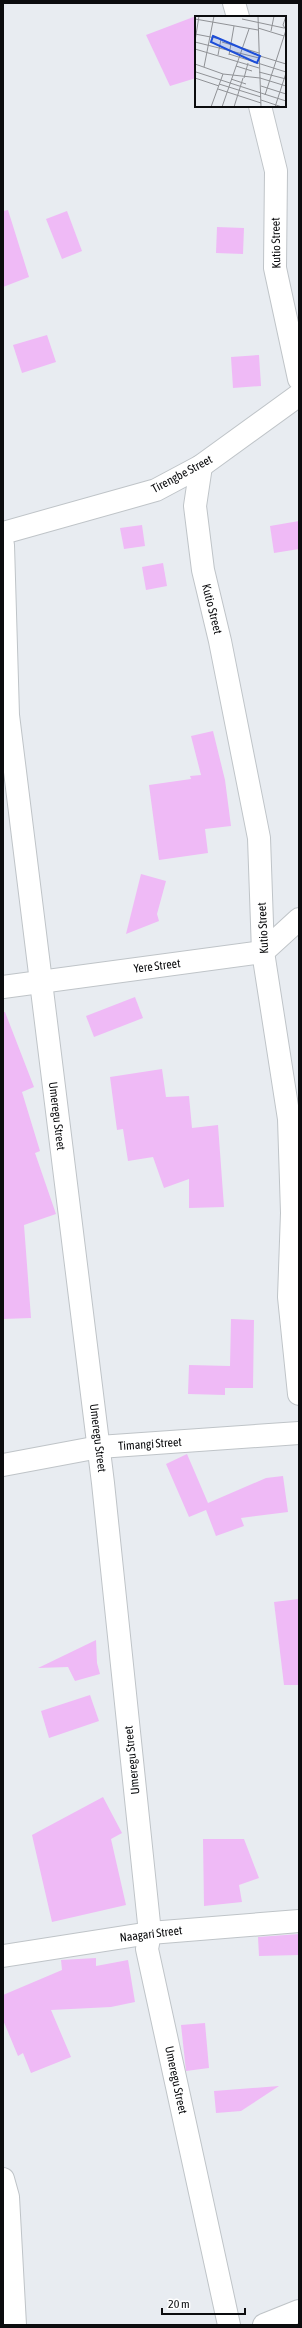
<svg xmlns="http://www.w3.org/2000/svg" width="302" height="2328" font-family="'Asap Condensed',sans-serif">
  <rect width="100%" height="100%" fill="#e8ecf1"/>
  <g fill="#efbaf6">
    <polygon points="196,16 196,78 170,86 146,35"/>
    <polygon points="8,210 29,277 3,287 3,211"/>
    <polygon points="67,211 82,251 62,259 46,219"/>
    <polygon points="217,227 244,228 243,254 216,253"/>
    <polygon points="47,335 56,362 22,373 13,345"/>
    <polygon points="259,355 261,386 233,388 231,357"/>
    <polygon points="299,521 299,549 274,553 270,526"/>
    <polygon points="142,525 145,546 124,549 120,528"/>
    <polygon points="163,563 167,586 146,590 142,567"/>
    <polygon points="213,731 225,780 231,826 205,829 208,853 159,860 149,785 191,779 190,776 201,775 191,736"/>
    <polygon points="141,874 166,881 157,914 159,921 126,934"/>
    <polygon points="135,997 143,1018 94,1037 86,1016"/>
    <polygon points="3,1012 5,1012 34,1087 22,1092 40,1151 35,1153 56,1214 24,1225 31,1318 3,1319"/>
    <polygon points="162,1069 166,1097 189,1096 192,1128 218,1125 224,1207 189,1208 189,1179 164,1188 153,1157 128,1161 123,1129 117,1130 110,1077"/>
    <polygon points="231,1319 254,1320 253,1388 225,1388 225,1395 188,1394 189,1365 230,1366"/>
    <polygon points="187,1454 208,1503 266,1478 283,1476 288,1512 241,1518 244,1526 216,1536 206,1510 189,1517 166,1464"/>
    <polygon points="299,1599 299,1685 284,1685 274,1602"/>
    <polygon points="96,1640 97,1663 100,1674 75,1681 68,1667 38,1668"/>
    <polygon points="90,1695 99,1721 49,1738 41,1711"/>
    <polygon points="103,1797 122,1833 111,1839 126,1905 52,1922 32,1835"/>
    <polygon points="203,1839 244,1839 259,1878 239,1885 242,1902 204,1906"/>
    <polygon points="299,1934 299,1955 259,1956 258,1937"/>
    <polygon points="96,1958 96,1966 128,1960 135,2002 111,2007 51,2010 71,2057 31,2073 23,2053 18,2056 3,2020 3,1995 62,1970 61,1960"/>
    <polygon points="205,2023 209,2068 186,2071 181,2025"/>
    <polygon points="279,2086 241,2111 216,2113 214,2091"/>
  </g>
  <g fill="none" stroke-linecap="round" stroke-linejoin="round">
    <g stroke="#bfc4c8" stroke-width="24">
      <g id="minor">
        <polyline points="234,3 238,17"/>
        <polyline points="260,106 276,171 275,268 299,379"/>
        <polyline points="201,466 195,506 203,570 220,641 259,838 263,952 289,1119 292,1213 289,1297 299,1394"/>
        <polyline points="3,533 156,490 201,466 299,395"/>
        <polyline points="3,545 8,715 103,1483 150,1933 147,1949 229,2325"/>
        <polyline points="3,987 263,952 299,919"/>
        <polyline points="3,1465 99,1447 299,1433"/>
        <polyline points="3,1956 150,1933 299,1921"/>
        <polyline points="3,2179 8,2197 15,2325"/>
        <polyline points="264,2325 299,2311"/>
      </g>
    </g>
    <use href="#minor" stroke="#fff" stroke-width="22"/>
  </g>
  <g text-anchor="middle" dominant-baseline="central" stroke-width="3" stroke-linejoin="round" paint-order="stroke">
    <g font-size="12" fill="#0b0c0e" stroke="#fff">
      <text transform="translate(276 243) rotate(-91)">Kutio Street</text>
      <text transform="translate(182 474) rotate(-28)">Tirengbe Street</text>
      <text transform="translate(212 609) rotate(76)">Kutio Street</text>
      <text transform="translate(263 928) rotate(-93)">Kutio Street</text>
      <text transform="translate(157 966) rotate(-7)">Yere Street</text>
      <text transform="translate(57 1116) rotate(83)">Umeregu Street</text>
      <text transform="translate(98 1438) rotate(83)">Umeregu Street</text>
      <text transform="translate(150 1444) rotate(-4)">Timangi Street</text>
      <text transform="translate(132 1760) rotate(-96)">Umeregu Street</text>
      <text transform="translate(151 1934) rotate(-7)">Naagari Street</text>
      <text transform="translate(176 2080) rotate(78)">Umeregu Street</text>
    </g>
  </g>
  <g transform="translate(195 16)">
    <rect width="91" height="91" fill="#e8ecf1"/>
    <path fill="none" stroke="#909296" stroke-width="1" d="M 63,0 L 65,62M 0,3 L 63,14M 47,3 L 89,12M 63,12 L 89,20M 76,15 L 79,0M 0,18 L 26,23 L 23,39M 0,25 L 4,0M 0,26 L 64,42M 27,26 L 64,37M 0,33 L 64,52M 34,38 L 91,56M 34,39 L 39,10M 65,40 L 91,48M 0,48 L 28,58 L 65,62 L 91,70M 41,50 L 57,55M 9,51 L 19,0M 1,56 L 66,77M 64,56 L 91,63M 0,62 L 24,70M 49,62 L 53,47M 65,62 L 66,91M 36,63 L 51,68M 24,68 L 66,81M 66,70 L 91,78M 23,73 L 66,87M 66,77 L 91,85M 70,79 L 91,14 L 88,9 L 91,0M 66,84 L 87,91M 16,91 L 28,58M 27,91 L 54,13M 39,91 L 48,62M 80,91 L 91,57"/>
    <path fill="#1d4ed8" fill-opacity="0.15" stroke="#1d4ed8" stroke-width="2" d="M 18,20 L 65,40 L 62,47 L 16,26 Z"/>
    <rect width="91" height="91" fill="none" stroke="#0b0c0e" stroke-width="2"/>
  </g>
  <rect width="302" height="2328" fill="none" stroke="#0b0c0e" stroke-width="8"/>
  <path d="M162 2308v6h83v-6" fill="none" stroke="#0b0c0e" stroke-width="2"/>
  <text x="168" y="2308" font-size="12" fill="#0b0c0e" stroke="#ffffff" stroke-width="3" paint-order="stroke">20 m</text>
</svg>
